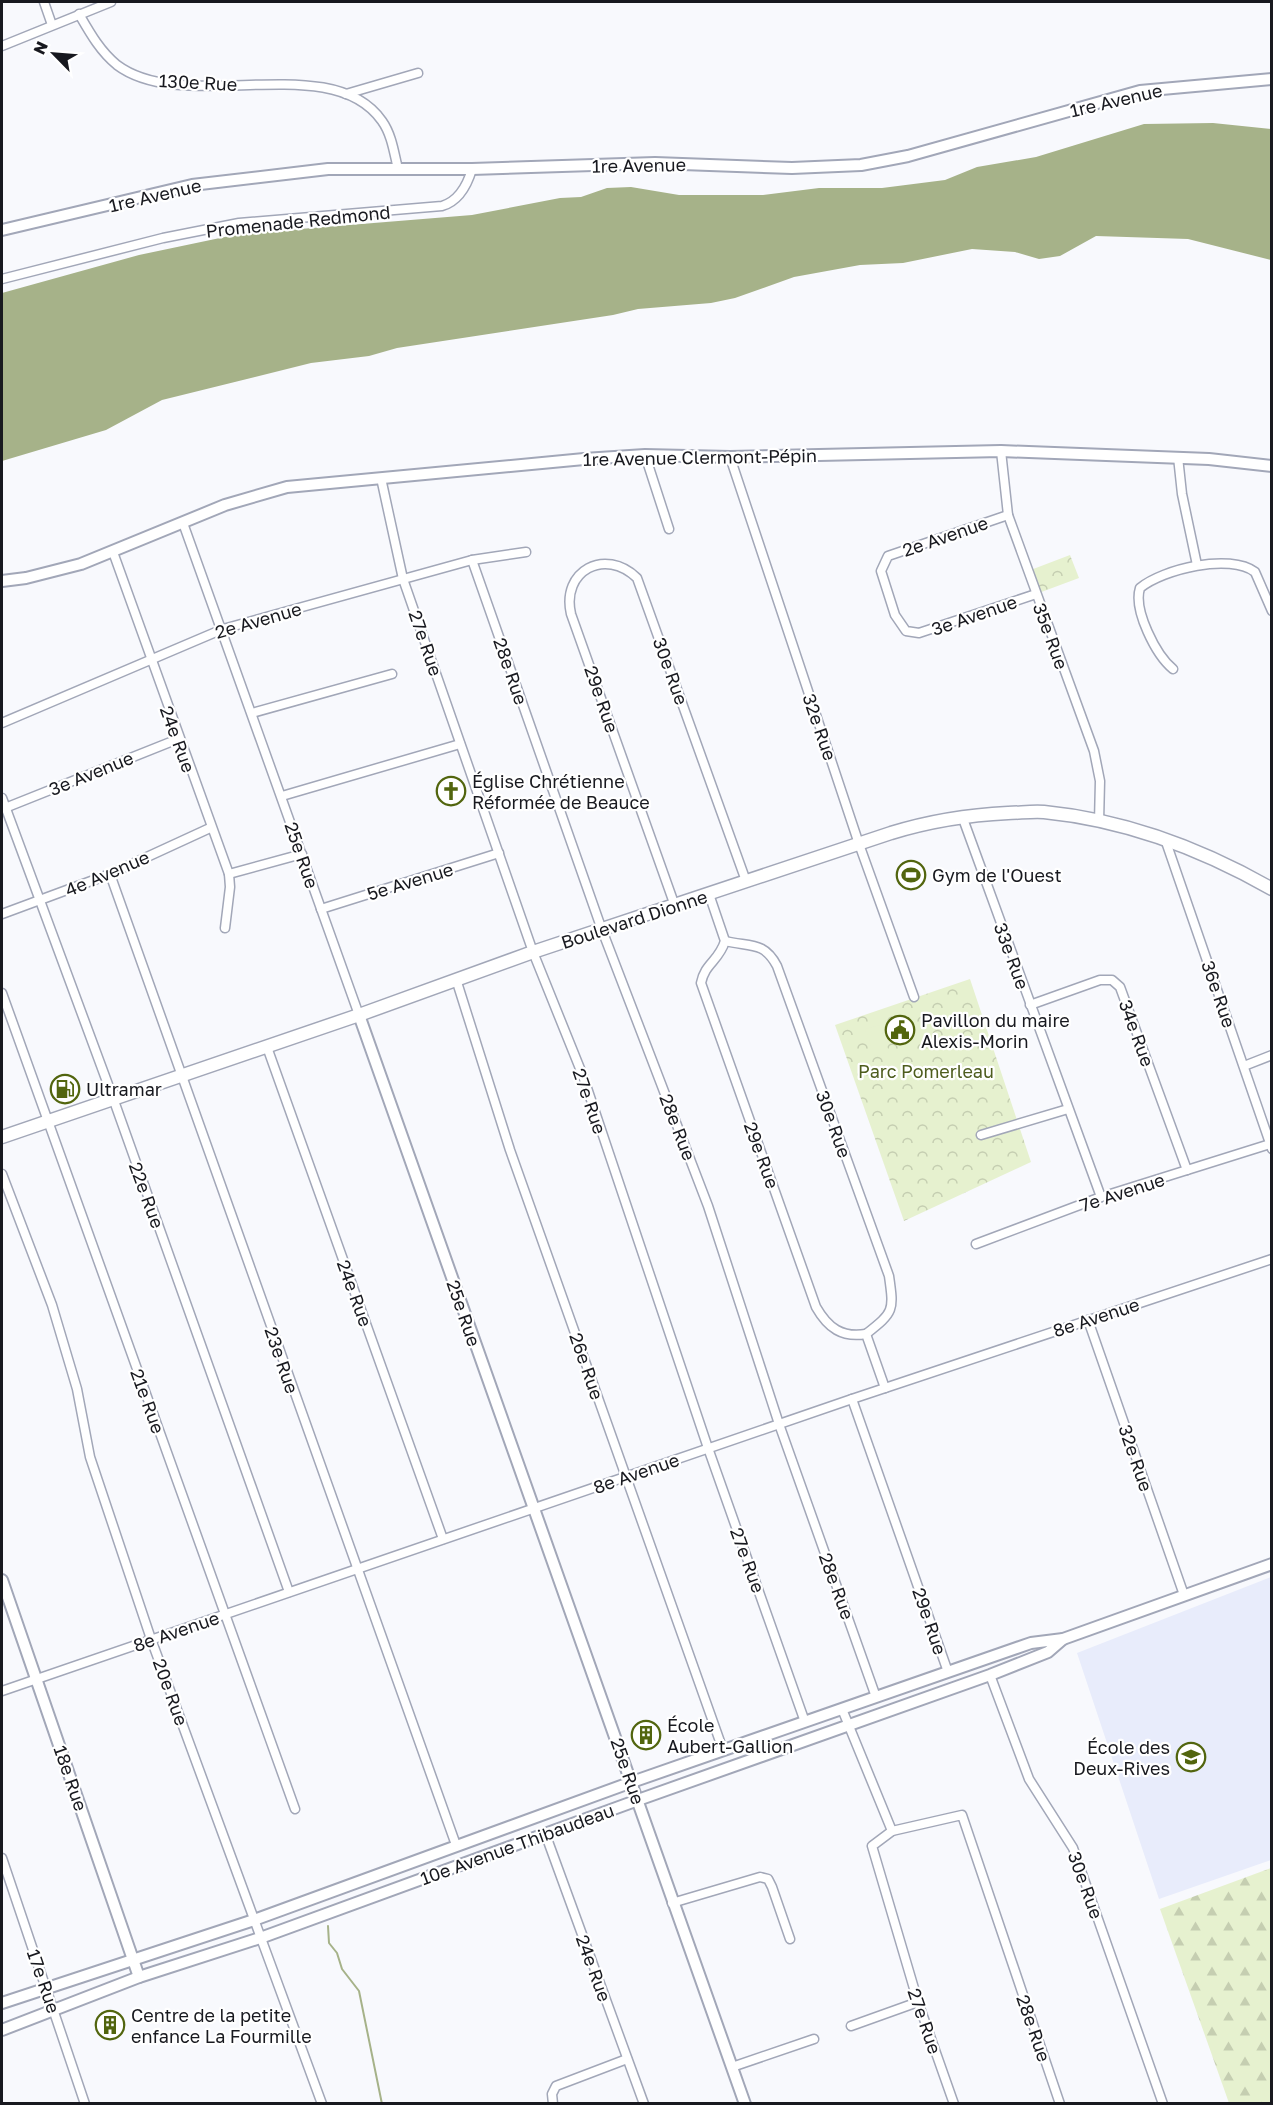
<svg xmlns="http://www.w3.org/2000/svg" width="1273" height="2105" font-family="'Golos Text',sans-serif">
  <defs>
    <pattern id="forest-firs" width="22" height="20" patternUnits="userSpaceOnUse" patternTransform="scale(1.5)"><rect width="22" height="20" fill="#e6f1cf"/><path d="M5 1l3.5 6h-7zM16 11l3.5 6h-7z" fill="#c5ceb1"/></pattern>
    <pattern id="park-crowns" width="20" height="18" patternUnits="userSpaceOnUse" patternTransform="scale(1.5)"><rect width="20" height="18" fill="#e6f1cf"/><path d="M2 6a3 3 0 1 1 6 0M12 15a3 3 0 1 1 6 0" fill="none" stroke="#c5ceb1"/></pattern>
  </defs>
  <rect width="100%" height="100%" fill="#f8f9fd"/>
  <polygon fill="#e8ecfb" points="1271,1577 1271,1860 1159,1899 1077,1653"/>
  <polygon fill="url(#forest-firs)" points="1271,1868 1271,2103 1229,2103 1160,1909"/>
  <g fill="url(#park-crowns)">
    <polygon points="1070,555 1079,578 1036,594 1028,571"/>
    <polygon points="970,979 1031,1162 904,1221 835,1025"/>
  </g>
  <polygon fill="#e6f1cf" points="880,1025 889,1052 875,1057 865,1029"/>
  <polygon fill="#a6b289" points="1213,123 1271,129 1271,260 1188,239 1096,236 1060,256 1039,259 1015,252 972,249 903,263 860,265 794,277 735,298 711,303 638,309 613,315 397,348 369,356 311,363 162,400 106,430 2,461 2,293 139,255 239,234 472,215 560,198 581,197 607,188 631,187 679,195 763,195 819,188 882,188 945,180 977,167 1036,157 1144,124"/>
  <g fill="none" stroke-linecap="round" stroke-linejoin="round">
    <polyline stroke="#a6b289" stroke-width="2" points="328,1926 329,1943 337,1953 342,1969 359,1991 382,2104"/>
    <g stroke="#a2a7b8" stroke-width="11">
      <g id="minor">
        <polyline points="44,2 52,25"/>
        <path d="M 79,14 C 90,33 100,51 117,65 C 185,116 331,48 382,121 C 392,135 394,153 398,169"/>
        <polyline points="2,46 111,2"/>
        <polyline points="346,94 418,73"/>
        <path d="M 2,279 L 163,238 L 239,223 L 442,206 C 459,201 467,186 472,169"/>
        <polyline points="1001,451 1008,515 1094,751 1100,781 1099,822"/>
        <polyline points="645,455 669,529"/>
        <polyline points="730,457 859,844 914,997"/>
        <polyline points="1178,457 1182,494 1197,565"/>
        <polyline points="381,478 403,579 533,952 583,1076 708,1448 805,1722"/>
        <polyline points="1008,515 888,556 881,571 895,615 906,631 919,633 1036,594"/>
        <polyline points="183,523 359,1015"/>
        <polyline points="113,552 229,874 230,887 225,928"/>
        <polyline points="472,560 602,930 708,1206 779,1424 876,1697"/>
        <path d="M 1173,669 C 1156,655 1133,610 1140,588 C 1163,569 1230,553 1255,572 L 1272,611"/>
        <polyline points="252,713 392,674"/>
        <polyline points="2,723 223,629 472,560 526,552"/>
        <polyline points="282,796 460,744"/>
        <polyline points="2,798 113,1098 289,1592"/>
        <polyline points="5,808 178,739"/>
        <polyline points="962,816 1101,1197"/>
        <polyline points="1165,839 1272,1149"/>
        <polyline points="110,874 456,1845"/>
        <polyline points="229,874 302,854"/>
        <path d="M 709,894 L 725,941 C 719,961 705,963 701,983 L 816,1307 C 828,1328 842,1338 866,1334 L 885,1388"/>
        <path d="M 675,906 L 571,614 C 561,571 605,547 637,578 L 746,881"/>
        <polyline points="321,909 499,853"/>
        <polyline points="2,914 110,874 210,828"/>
        <path d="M 725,941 C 750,947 764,941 777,966 L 889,1276 C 894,1311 894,1312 866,1334"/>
        <polyline points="456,979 510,1150 723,1750"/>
        <polyline points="2,993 295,1809"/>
        <polyline points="1030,1005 1100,980 1112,980 1120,987 1187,1170"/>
        <polyline points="267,1047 443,1539"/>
        <polyline points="1244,1066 1272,1055"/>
        <polyline points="981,1135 1068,1109"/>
        <polyline points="2,1174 52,1305 77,1389 90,1457 151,1639 322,2104"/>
        <polyline points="976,1244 1101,1197 1270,1144"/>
        <polyline points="1088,1320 1184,1595"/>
        <polyline points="852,1399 948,1672"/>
        <polyline points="990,1675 1029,1779 1073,1848 1163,2104"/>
        <polyline points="2,1691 852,1399 1272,1259"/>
        <polyline points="842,1709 892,1831 872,1846 918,2002 954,2104"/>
        <polyline points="892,1831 962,1815 1060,2104"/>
        <polyline points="545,1833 644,2104"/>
        <polyline points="2,1858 85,2104"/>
        <polyline points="672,1903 760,1877 768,1879 772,1887 790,1939"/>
        <polyline points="851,2026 918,2002"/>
        <polyline points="732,2067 814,2039"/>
        <polyline points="553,2104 552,2094 556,2086 627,2059"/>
      </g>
    </g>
    <g stroke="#a2a7b8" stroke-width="14">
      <g id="tertiary">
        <polyline points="2,230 192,185 328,169 472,169 655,163 792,168 861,165 908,156 1140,91 1272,79"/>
        <polyline points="2,581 26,578 81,564 225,505 287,487 584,459 645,455 730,457 1001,451 1209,459 1272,466"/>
        <polyline points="359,1015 745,2104"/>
        <polyline points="2,1580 139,1977"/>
        <polyline points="2,2003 254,1920 632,1782 1031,1643 1063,1639 1272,1564"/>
        <polyline points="2,2030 139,1977 263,1937 638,1800 990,1675 1048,1652 1063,1639"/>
      </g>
    </g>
    <g stroke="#a2a7b8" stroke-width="15">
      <path id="secondary" d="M 2,1137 L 359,1015 L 533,952 L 891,833 C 930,821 967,815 1008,813 C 1019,813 1032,811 1044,812 C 1125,820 1202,849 1272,889"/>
    </g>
    <use href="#minor" stroke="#fff" stroke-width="8"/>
    <use href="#tertiary" stroke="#fff" stroke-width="10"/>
    <use href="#secondary" stroke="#fff" stroke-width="12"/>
  </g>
  <defs>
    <g id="church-ring" transform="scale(1.5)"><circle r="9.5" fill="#fff" stroke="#52650e" stroke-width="1.5"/><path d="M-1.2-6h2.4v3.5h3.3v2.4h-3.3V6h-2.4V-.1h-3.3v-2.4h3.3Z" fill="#52650e"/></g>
    <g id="stadium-ring" transform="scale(1.5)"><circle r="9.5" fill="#fff" stroke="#52650e" stroke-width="1.5"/><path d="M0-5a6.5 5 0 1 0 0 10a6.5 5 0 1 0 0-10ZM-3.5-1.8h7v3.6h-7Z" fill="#52650e"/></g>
    <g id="civic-ring" transform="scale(1.5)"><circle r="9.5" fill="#fff" stroke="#52650e" stroke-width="1.5"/><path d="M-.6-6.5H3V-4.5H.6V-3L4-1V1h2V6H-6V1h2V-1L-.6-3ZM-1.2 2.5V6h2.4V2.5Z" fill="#52650e"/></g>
    <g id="fuel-ring" transform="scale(1.5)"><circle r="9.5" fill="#fff" stroke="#52650e" stroke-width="1.5"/><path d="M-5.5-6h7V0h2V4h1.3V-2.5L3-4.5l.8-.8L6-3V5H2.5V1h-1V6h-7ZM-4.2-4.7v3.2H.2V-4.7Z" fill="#52650e"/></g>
    <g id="building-ring" transform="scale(1.5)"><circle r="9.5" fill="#fff" stroke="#52650e" stroke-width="1.5"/><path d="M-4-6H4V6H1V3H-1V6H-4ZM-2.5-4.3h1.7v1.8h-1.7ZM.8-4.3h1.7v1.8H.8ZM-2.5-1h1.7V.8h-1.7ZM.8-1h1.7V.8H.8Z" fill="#52650e"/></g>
    <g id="school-ring" transform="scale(1.5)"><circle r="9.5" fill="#fff" stroke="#52650e" stroke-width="1.5"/><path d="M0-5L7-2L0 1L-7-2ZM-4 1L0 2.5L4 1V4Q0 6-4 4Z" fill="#52650e"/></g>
  </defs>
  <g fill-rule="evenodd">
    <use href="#church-ring" x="451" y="791"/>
    <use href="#stadium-ring" x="911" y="875"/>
    <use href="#civic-ring" x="900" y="1030"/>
    <use href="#fuel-ring" x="65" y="1089"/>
    <use href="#building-ring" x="646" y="1735"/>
    <use href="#school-ring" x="1191" y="1757"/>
    <use href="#building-ring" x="110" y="2025"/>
  </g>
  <g text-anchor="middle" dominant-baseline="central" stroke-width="4.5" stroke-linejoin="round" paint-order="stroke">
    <g font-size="18" fill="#18191f" stroke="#fff">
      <text transform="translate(198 82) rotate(3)">130e Rue</text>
      <text transform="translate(1116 100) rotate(-13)">1re Avenue</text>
      <text transform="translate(639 165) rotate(-1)">1re Avenue</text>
      <text transform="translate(155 195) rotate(-13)">1re Avenue</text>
      <text transform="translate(298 221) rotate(-6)">Promenade Redmond</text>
      <text transform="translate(700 457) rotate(-1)">1re Avenue Clermont-Pépin</text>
      <text transform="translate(945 536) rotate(-19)">2e Avenue</text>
      <text transform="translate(974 615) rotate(-19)">3e Avenue</text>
      <text transform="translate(258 620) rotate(-16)">2e Avenue</text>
      <text transform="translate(1051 636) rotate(70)">35e Rue</text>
      <text transform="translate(426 643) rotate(71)">27e Rue</text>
      <text transform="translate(511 671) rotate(71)">28e Rue</text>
      <text transform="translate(671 671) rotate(70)">30e Rue</text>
      <text transform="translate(602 699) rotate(71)">29e Rue</text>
      <text transform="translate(820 727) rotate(71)">32e Rue</text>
      <text transform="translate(178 739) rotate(70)">24e Rue</text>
      <text transform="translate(91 773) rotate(-22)">3e Avenue</text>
      <text transform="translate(302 855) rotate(71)">25e Rue</text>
      <text transform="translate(107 873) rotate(-23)">4e Avenue</text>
      <text transform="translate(410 881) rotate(-17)">5e Avenue</text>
      <text transform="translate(634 919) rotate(-18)">Boulevard Dionne</text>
      <text transform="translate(1012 956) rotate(70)">33e Rue</text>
      <text transform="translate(1219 994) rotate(71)">36e Rue</text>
      <text transform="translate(1137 1033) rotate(70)">34e Rue</text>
      <text transform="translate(590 1101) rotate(71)">27e Rue</text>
      <text transform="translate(834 1124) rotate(70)">30e Rue</text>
      <text transform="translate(678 1127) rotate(69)">28e Rue</text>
      <text transform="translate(762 1155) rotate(70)">29e Rue</text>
      <text transform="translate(1122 1192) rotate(-18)">7e Avenue</text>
      <text transform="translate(147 1195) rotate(70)">22e Rue</text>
      <text transform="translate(355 1293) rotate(70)">24e Rue</text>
      <text transform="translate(464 1313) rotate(71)">25e Rue</text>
      <text transform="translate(1096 1317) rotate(-18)">8e Avenue</text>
      <text transform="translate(282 1360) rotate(71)">23e Rue</text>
      <text transform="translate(587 1366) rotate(71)">26e Rue</text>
      <text transform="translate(148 1401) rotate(70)">21e Rue</text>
      <text transform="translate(1136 1458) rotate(71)">32e Rue</text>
      <text transform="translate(636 1473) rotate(-19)">8e Avenue</text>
      <text transform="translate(748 1560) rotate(70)">27e Rue</text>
      <text transform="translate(837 1586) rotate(70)">28e Rue</text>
      <text transform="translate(930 1621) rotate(71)">29e Rue</text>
      <text transform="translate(176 1631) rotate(-19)">8e Avenue</text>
      <text transform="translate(171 1692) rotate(70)">20e Rue</text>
      <text transform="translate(628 1771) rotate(71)">25e Rue</text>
      <text transform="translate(71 1778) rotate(71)">18e Rue</text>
      <text transform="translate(517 1844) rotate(-20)">10e Avenue Thibaudeau</text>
      <text transform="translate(1086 1885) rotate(70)">30e Rue</text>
      <text transform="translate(594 1968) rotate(70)">24e Rue</text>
      <text transform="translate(44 1981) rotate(71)">17e Rue</text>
      <text transform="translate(925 2021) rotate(71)">27e Rue</text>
      <text transform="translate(1034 2028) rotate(71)">28e Rue</text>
    </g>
    <g font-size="18" fill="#18191f" stroke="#fff" text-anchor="start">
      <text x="472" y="781">Église Chrétienne<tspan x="472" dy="21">Réformée de Beauce</tspan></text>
      <text x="932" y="875">Gym de l'Ouest</text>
      <text x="921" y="1020">Pavillon du maire<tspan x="921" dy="21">Alexis-Morin</tspan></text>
      <text x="86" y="1089">Ultramar</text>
      <text x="667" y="1725">École<tspan x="667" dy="21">Aubert-Gallion</tspan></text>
      <text x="1170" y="1747" text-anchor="end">École des<tspan x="1170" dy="21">Deux-Rives</tspan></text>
      <text x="131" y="2015">Centre de la petite<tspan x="131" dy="21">enfance La Fourmille</tspan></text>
    </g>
    <g font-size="18" fill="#4e5d1e" stroke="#fff">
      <text x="926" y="1071">Parc Pomerleau</text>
    </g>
  </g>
  <rect width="1273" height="2105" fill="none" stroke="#18191f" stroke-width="6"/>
  <g transform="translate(54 54) rotate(295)" stroke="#ffffff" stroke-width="4.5" paint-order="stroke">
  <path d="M0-4.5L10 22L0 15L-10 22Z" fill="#18191f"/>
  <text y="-9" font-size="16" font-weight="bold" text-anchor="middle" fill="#18191f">N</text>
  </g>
</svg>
